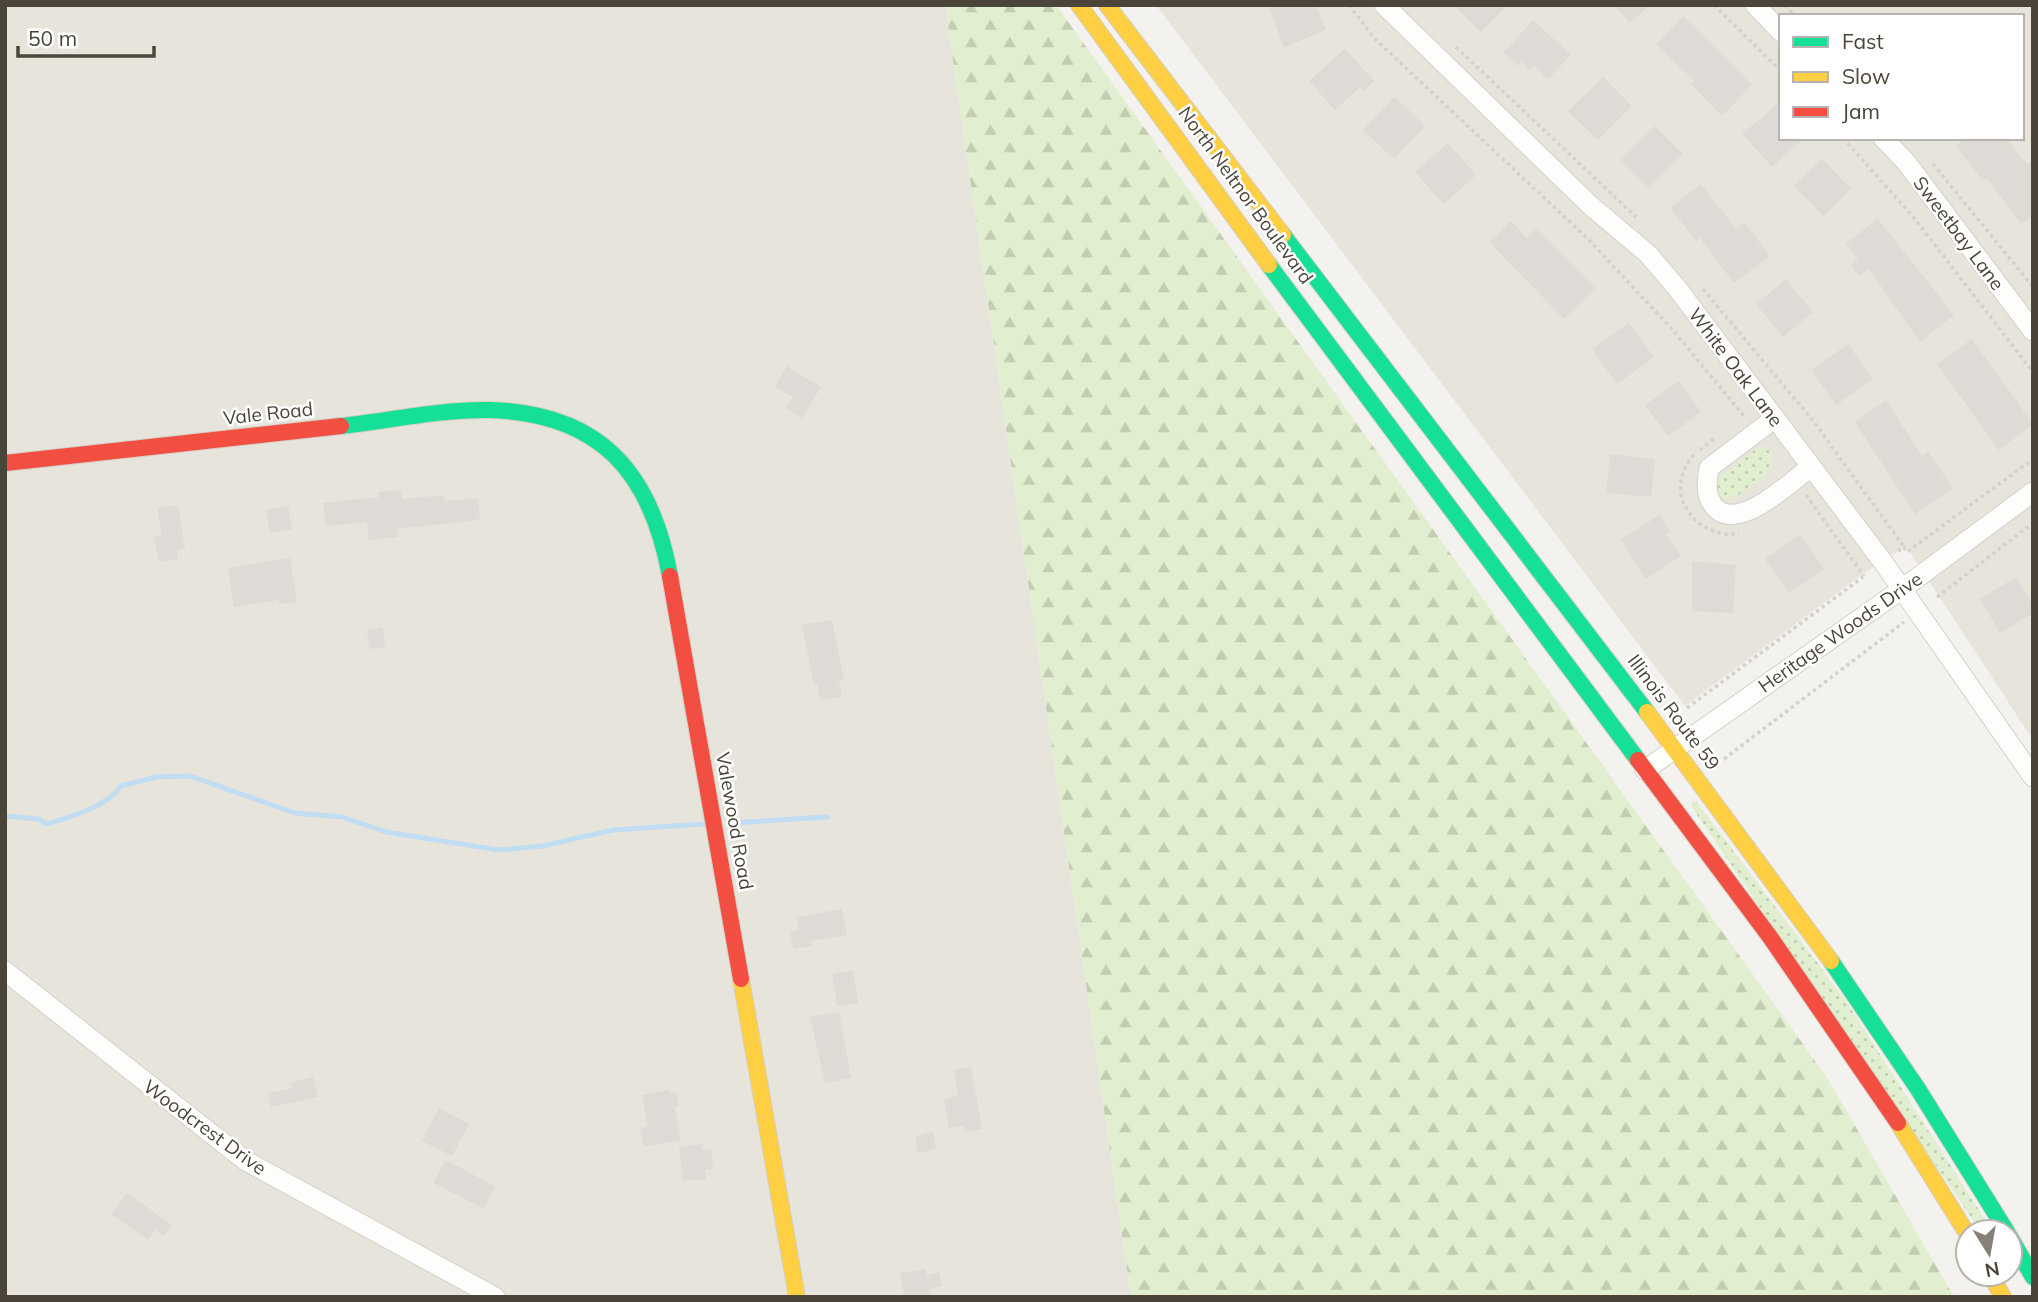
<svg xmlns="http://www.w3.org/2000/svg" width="2038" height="1302" font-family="Mulish,sans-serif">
  <defs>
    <pattern id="grass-dots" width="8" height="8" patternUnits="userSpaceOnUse" patternTransform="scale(1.75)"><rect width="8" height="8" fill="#e1eecf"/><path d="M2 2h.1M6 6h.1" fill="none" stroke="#c3cdb2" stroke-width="1.8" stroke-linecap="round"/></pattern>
    <pattern id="forest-firs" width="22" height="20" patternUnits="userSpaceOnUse" patternTransform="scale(1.75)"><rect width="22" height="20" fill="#e1eecf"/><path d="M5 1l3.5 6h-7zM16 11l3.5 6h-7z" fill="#c3cdb2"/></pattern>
  </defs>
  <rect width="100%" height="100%" fill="#f4f2ee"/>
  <g fill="#e7e4dc" fill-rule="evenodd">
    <polygon points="5,5 945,5 1131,1297 5,1297"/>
    <path d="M 1156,5 L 2033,5 L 2033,740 L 1906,546 L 1860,576 L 1685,706 ZM 1781,16 L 2022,16 L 2022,138 L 1781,138 Z"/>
  </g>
  <g fill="url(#grass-dots)">
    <path d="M 1765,447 C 1790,466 1745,494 1726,500 L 1715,494 L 1714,481 L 1756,449 Z"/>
    <polygon points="1693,801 1696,801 1846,1001 1993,1232 1981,1232 1691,806"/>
  </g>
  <polygon fill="url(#forest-firs)" points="945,5 1056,5 1828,1079 1954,1297 1131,1297"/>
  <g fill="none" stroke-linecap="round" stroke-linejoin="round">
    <g stroke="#c0ddf1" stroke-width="5">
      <path d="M 5,816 L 39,819 L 46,824 C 70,817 107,807 121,786 L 156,777 L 190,776 L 295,813 L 342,817 L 386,832 L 499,850 L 542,846 L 613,830 L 705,824"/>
      <polyline points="730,823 827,817"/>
    </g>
  </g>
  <g fill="#dedbd6">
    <polygon points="1268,5 1316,5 1326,30 1284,47"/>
    <polygon points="1454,5 1508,5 1481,32"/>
    <polygon points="1614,5 1650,5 1630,23"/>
    <polygon points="1683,16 1752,85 1722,116 1691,84 1695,81 1656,45"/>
    <polygon points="1533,20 1571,55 1548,79 1534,66 1530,70 1522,62 1518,66 1503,53"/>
    <polygon points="1345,49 1374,81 1363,91 1360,87 1335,110 1309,81"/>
    <polygon points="1603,77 1632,106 1598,140 1568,111"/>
    <polygon points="1395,97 1425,126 1394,159 1363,130"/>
    <polygon points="1781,101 1781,138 1804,138 1772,167 1742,134"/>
    <polygon points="1655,126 1683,154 1649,188 1621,160"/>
    <polygon points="1966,138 2006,138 2027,164 2033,160 2033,215 2021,224 1987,178 1983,181 1956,146"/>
    <polygon points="1448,143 1476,175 1444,204 1415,172"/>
    <polygon points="1822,159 1851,189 1823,216 1794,186"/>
    <polygon points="1701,184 1736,229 1744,222 1770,256 1734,283 1700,238 1696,241 1670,208"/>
    <polygon points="1878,219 1954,315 1920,342 1869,269 1859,276 1851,265 1858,259 1846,243"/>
    <polygon points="1511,221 1527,238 1536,229 1595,288 1564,319 1489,242"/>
    <polygon points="1786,279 1813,312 1783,337 1756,304"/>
    <polygon points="1629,323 1654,357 1617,384 1592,349"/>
    <polygon points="1972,339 2033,424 1999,450 1937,364"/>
    <polygon points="1848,344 1873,379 1836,405 1811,370"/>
    <polygon points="787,366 821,387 802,418 786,408 793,397 775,387"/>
    <polygon points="1679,381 1701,412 1668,436 1645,405"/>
    <polygon points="1886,400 1922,456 1928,452 1953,488 1915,514 1855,422"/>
    <polygon points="1610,454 1655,459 1651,497 1606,493"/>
    <polygon points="401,490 402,499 444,495 444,501 478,498 480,520 397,529 398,537 369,540 367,522 326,526 323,503 379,497 379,492"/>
    <polygon points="178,505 185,549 177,550 178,559 159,562 154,536 162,535 157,508"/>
    <polygon points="288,506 292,529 270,533 266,510"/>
    <polygon points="1659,515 1671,532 1666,534 1681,556 1646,579 1621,540"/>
    <polygon points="1800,534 1824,569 1789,593 1765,559"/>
    <polygon points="290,558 297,602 279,604 279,600 234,607 228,568"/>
    <polygon points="1692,561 1736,565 1733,613 1692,611"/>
    <polygon points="2016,577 2033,606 2033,613 2000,633 1980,599"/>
    <polygon points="832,620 844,679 839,680 842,697 820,700 817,684 814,685 802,625"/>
    <polygon points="383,628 385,647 369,649 367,630"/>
    <polygon points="842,909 847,935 811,941 812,946 793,949 790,931 799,930 796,917"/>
    <polygon points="853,970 858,1003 837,1006 832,974"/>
    <polygon points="839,1012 851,1078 825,1083 810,1017"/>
    <polygon points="971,1067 982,1129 965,1132 964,1125 949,1128 944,1099 958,1096 954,1070"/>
    <polygon points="313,1077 318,1097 271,1107 268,1093 292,1088 291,1082"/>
    <polygon points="670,1090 670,1093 676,1092 679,1106 675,1107 681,1140 644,1147 640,1128 648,1127 642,1095"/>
    <polygon points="439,1108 469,1124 452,1156 422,1141"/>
    <polygon points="933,1132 936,1149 918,1153 915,1136"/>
    <polygon points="703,1144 703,1150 711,1149 713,1169 705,1170 706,1179 683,1181 679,1147"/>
    <polygon points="445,1160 495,1186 484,1209 434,1183"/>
    <polygon points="127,1193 172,1225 164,1236 155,1230 148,1240 111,1214"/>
    <polygon points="926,1269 927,1275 939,1272 942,1286 929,1289 931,1297 904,1297 900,1273"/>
  </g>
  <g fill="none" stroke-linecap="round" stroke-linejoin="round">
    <g stroke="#d2d0cb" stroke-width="21">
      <g id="street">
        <polyline points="1384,5 1591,206 1648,254 1677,288 1883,562 2033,777"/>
        <polyline points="1755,5 1781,32"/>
        <polyline points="1883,138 1906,162 2033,331"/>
        <path d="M 1775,418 L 1709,468 C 1707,482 1705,494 1713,505 C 1736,536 1790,482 1811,467"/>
        <polyline points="1645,770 1902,589 2033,492"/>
        <polyline points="5,971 246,1161 495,1297"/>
      </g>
    </g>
    <g stroke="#d3cfc5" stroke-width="18">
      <g id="fast">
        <polyline points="1283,235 1647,712"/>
        <polyline points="1269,265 1638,760"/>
        <path d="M 341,426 C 387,421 444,409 489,410 C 600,413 651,472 670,576"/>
        <polyline points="1831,961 1918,1089 2007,1232"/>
        <polyline points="2010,1237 2033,1277"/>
      </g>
    </g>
    <g stroke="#d3cfc5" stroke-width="18">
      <g id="slow">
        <polyline points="1079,5 1269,265"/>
        <polyline points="1107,5 1283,235"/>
        <polyline points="1647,712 1831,961"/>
        <polyline points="741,979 797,1297"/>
        <polyline points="1898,1123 1968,1235"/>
        <polyline points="1990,1274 2003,1297"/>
      </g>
    </g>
    <g stroke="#d3cfc5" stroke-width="18">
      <g id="jam">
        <polyline points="5,463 341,426"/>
        <polyline points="670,576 741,979"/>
        <polyline points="1638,760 1770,937 1898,1123"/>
      </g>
    </g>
    <g stroke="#d3d2cc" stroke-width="3.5" stroke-dasharray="3.5 3.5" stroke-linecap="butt">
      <polyline points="1349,5 1374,38 1587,238 1672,329 1744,416"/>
      <polyline points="1714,5 1781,71"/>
      <polyline points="1785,5 1795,16"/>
      <polyline points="1456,47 1636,217"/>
      <polyline points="1843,138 1915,219 2033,372"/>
      <polyline points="1933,164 2033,287"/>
      <polyline points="1703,289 1814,422 1904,547"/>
      <polyline points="1700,450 1716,437"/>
      <path d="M 1694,455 C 1661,491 1694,539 1739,534"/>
      <polyline points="1806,495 1864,576"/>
      <polyline points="1898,551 1904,547 1907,552 2033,459"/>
      <polyline points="1937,597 2033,523"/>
      <polyline points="1687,708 1863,577"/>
      <polyline points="1724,759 1904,622"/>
    </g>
    <use href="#street" stroke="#fdfdfc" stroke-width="19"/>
    <use href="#fast" stroke="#16e098" stroke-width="16"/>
    <use href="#slow" stroke="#ffcf43" stroke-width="16"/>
    <use href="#jam" stroke="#f24e42" stroke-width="16"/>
  </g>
  <g text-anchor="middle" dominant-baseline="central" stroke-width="5" stroke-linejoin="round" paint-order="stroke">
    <g font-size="19" fill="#4b4439" stroke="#fff">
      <text transform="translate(1246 195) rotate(54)">North Neltnor Boulevard</text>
      <text transform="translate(1959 233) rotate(53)">Sweetbay Lane</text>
      <text transform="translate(1736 367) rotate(53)">White Oak Lane</text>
      <text transform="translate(268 413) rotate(-6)">Vale Road</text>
      <text transform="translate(1840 632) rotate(-35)">Heritage Woods Drive</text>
      <text transform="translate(1674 712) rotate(53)">Illinois Route 59</text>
      <text transform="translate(735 821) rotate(80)">Valewood Road</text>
      <text transform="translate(205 1127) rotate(36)">Woodcrest Drive</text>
    </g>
  </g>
  <rect width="2038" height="1302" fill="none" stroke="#4b4439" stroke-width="14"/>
  <rect x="1779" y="14" width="245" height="126" fill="#ffffff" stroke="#b7b4b0" stroke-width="2"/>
  <rect x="1793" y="37" width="35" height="10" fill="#16e098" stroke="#b7b4b0" stroke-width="2"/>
  <text x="1842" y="49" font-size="21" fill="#4b4439">Fast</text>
  <rect x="1793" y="72" width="35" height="10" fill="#ffcf43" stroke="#b7b4b0" stroke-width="2"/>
  <text x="1842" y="84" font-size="21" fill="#4b4439">Slow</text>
  <rect x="1793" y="107" width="35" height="10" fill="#f24e42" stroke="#b7b4b0" stroke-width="2"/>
  <text x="1842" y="119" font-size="21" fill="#4b4439">Jam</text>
  <g transform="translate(1989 1253) rotate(169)"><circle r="33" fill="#ffffff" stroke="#b7b4b0" stroke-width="2"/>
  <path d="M0-5L12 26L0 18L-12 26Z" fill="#868178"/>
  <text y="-10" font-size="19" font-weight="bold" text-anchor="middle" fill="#4b4439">N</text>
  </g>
  <path d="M18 46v10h136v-10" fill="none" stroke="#4b4439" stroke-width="3.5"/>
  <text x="28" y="46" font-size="21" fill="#4b4439" stroke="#ffffff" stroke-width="5" paint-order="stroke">50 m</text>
</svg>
